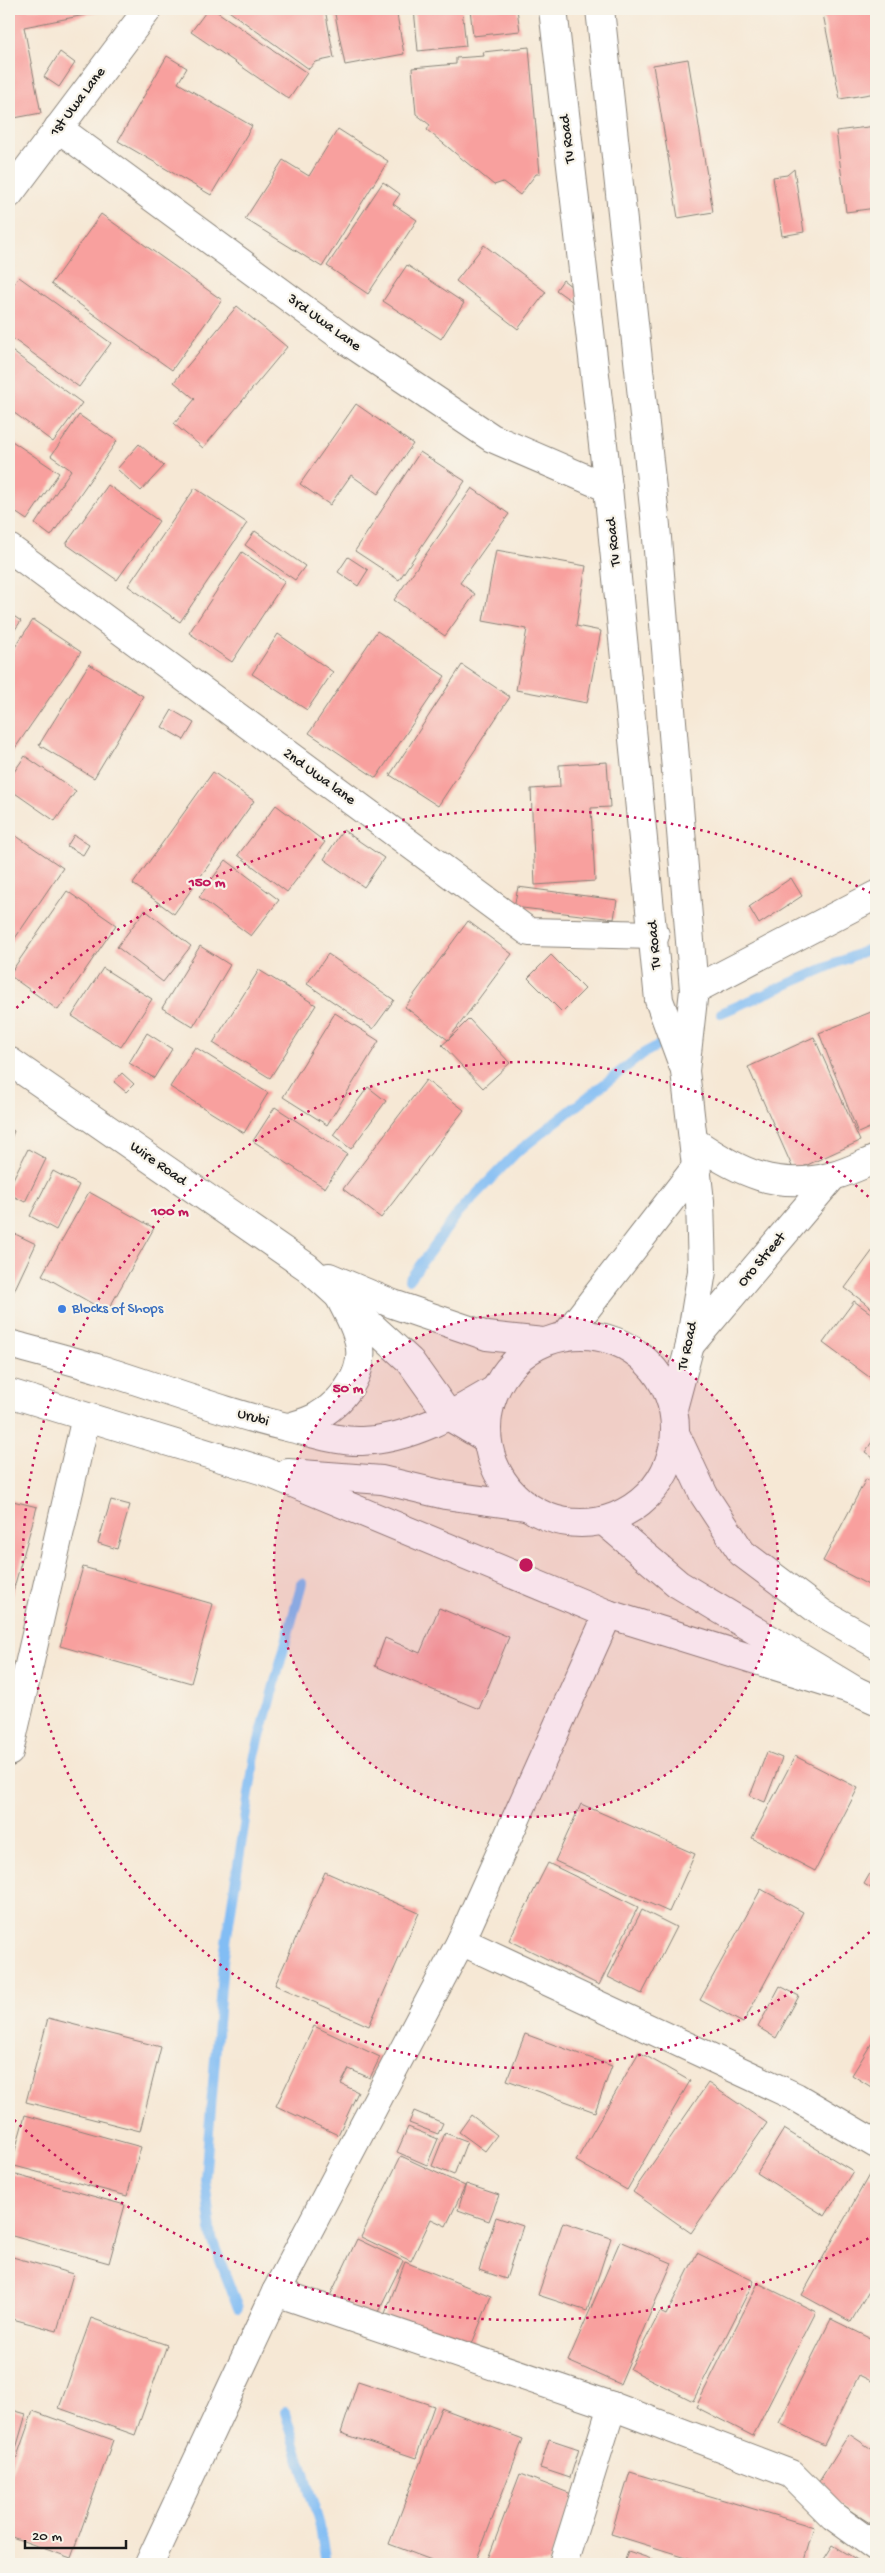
<svg xmlns="http://www.w3.org/2000/svg" width="885" height="2573" font-family="'Gochi Hand',sans-serif">
  <rect width="100%" height="100%" fill="#f7f3e8"/>
  <filter id="ink" filterUnits="userSpaceOnUse"><feTurbulence type="fractalNoise" baseFrequency=".02" numOctaves="2"/><feDisplacementMap in="SourceGraphic" scale="10" xChannelSelector="R" yChannelSelector="G"/><feConvolveMatrix kernelMatrix="1 2 1 2 8 2 1 2 1" color-interpolation-filters="sRGB"/></filter>
  <filter id="wash" filterUnits="userSpaceOnUse"><feTurbulence type="fractalNoise" baseFrequency=".0096" numOctaves="4" result="noise"/><feDisplacementMap in="SourceGraphic" scale="20" xChannelSelector="R" yChannelSelector="G"/><feGaussianBlur stdDeviation="1.12" result="paint"/><feColorMatrix in="noise" values="0 0 0 0 0 0 0 0 0 0 0 0 0 0 0 0 0 1.4 0 .05"/><feComposite in="paint" operator="in"/></filter>
  <g filter="url(#wash)">
    <rect width="100%" height="100%" fill="#f6e8d5"/>
    <g fill="none" stroke-linecap="round" stroke-linejoin="round">
      <g stroke="#82bdf4" stroke-width="10">
        <polyline points="721,1013 876,946"/>
        <polyline points="409,1280 459,1212 516,1153 644,1053 663,1043"/>
        <polyline points="238,2308 212,2239 205,2180 223,1962 255,1755 302,1583"/>
        <polyline points="285,2412 320,2526 326,2564"/>
      </g>
    </g>
    <g id="blocks">
      <g fill="#f8a09e">
        <polygon points="9,9 110,10 24,27 41,113 9,119"/>
        <polygon points="208,9 213,9 307,73 289,99 191,32"/>
        <polygon points="226,9 325,9 334,58 315,62 309,69"/>
        <polygon points="334,9 396,9 404,54 345,65"/>
        <polygon points="414,9 462,9 466,46 418,51"/>
        <polygon points="470,9 517,9 520,31 473,36"/>
        <polygon points="822,9 876,9 876,93 840,99"/>
        <polygon points="529,47 540,174 536,174 520,195 503,182 494,185 427,130 430,125 416,114 412,68 456,64 456,58 484,56 483,52"/>
        <polygon points="60,52 75,63 59,87 44,77"/>
        <polygon points="167,56 187,68 178,83 252,126 211,195 118,141"/>
        <polygon points="688,59 713,212 678,218 653,65"/>
        <polygon points="876,126 876,208 846,212 836,131"/>
        <polygon points="338,129 388,161 322,267 245,219 283,160 309,176"/>
        <polygon points="794,169 804,232 782,236 773,177 787,175"/>
        <polygon points="383,182 400,194 393,204 417,220 368,294 327,266"/>
        <polygon points="101,214 222,300 172,370 51,284"/>
        <polygon points="484,245 546,292 518,329 456,281"/>
        <polygon points="407,265 464,303 441,339 383,301"/>
        <polygon points="19,277 111,343 79,387 9,336 9,290"/>
        <polygon points="563,280 580,293 573,302 556,290"/>
        <polygon points="237,306 287,347 203,448 174,424 195,399 174,382"/>
        <polygon points="9,349 82,403 53,442 9,409"/>
        <polygon points="356,404 413,444 378,494 351,475 330,505 300,484"/>
        <polygon points="79,415 117,441 51,536 35,524 71,470 51,456"/>
        <polygon points="9,439 59,473 27,520 9,508"/>
        <polygon points="139,444 164,466 141,491 117,469"/>
        <polygon points="420,452 465,481 399,580 355,551"/>
        <polygon points="108,485 159,521 117,580 66,544"/>
        <polygon points="195,488 247,523 180,622 128,586"/>
        <polygon points="472,488 509,514 460,583 475,594 445,636 394,600"/>
        <polygon points="255,531 305,566 295,580 245,545"/>
        <polygon points="496,550 586,566 576,626 601,631 587,703 516,690 527,629 483,621"/>
        <polygon points="242,552 285,581 232,662 189,633"/>
        <polygon points="348,557 368,570 358,586 338,572"/>
        <polygon points="9,613 21,621 9,638"/>
        <polygon points="33,620 81,652 11,754 9,752 9,656"/>
        <polygon points="377,631 445,676 376,778 309,733"/>
        <polygon points="278,634 333,672 307,710 252,674"/>
        <polygon points="89,664 143,696 94,778 39,745"/>
        <polygon points="462,665 510,697 438,806 390,775"/>
        <polygon points="172,710 194,723 184,740 162,727"/>
        <polygon points="25,756 76,791 55,821 9,789 9,779"/>
        <polygon points="607,762 610,807 591,808 595,881 535,885 531,789 560,787 559,765"/>
        <polygon points="213,772 254,801 174,914 133,884"/>
        <polygon points="276,805 325,842 287,892 238,855"/>
        <polygon points="343,830 384,858 364,887 324,859"/>
        <polygon points="9,831 63,868 9,947"/>
        <polygon points="74,835 89,845 83,855 67,846"/>
        <polygon points="226,860 279,900 251,936 199,897"/>
        <polygon points="791,878 802,896 759,924 749,907"/>
        <polygon points="518,887 617,900 614,919 514,907"/>
        <polygon points="67,891 116,925 58,1010 9,975"/>
        <polygon points="145,910 191,946 163,982 117,947"/>
        <polygon points="468,921 512,954 448,1040 469,1019 510,1063 483,1088 442,1045 448,1040 405,1007"/>
        <polygon points="200,946 230,965 193,1027 162,1008"/>
        <polygon points="328,954 394,1000 373,1029 307,984"/>
        <polygon points="551,955 585,989 562,1012 528,978"/>
        <polygon points="103,968 152,999 121,1047 72,1016"/>
        <polygon points="259,970 316,1005 270,1078 213,1043"/>
        <polygon points="876,1010 876,1125 858,1133 819,1033"/>
        <polygon points="335,1013 379,1041 327,1125 283,1097"/>
        <polygon points="147,1033 172,1049 154,1078 129,1063"/>
        <polygon points="814,1037 860,1141 794,1171 748,1067"/>
        <polygon points="195,1047 268,1093 244,1133 170,1087"/>
        <polygon points="122,1073 134,1084 126,1092 114,1082"/>
        <polygon points="426,1080 464,1110 381,1218 343,1189"/>
        <polygon points="368,1087 386,1101 351,1149 333,1135"/>
        <polygon points="275,1107 347,1154 325,1188 253,1141"/>
        <polygon points="9,1128 14,1131 9,1143"/>
        <polygon points="28,1149 46,1159 25,1202 9,1194 9,1187"/>
        <polygon points="53,1171 79,1185 56,1230 30,1216"/>
        <polygon points="89,1192 154,1228 107,1312 42,1275"/>
        <polygon points="9,1231 36,1244 14,1291 9,1289"/>
        <polygon points="876,1246 876,1304 873,1309 845,1288"/>
        <polygon points="854,1301 876,1317 876,1382 823,1343"/>
        <polygon points="876,1436 876,1460 865,1452"/>
        <polygon points="866,1479 876,1484 876,1589 823,1561"/>
        <polygon points="9,1500 37,1507 9,1605"/>
        <polygon points="111,1500 130,1505 117,1549 98,1543"/>
        <polygon points="83,1567 213,1604 191,1683 60,1646"/>
        <polygon points="439,1608 509,1637 479,1709 375,1666 385,1638 420,1653"/>
        <polygon points="767,1752 782,1758 765,1802 750,1796"/>
        <polygon points="795,1756 858,1788 815,1871 752,1838"/>
        <polygon points="581,1804 695,1854 669,1912 555,1861"/>
        <polygon points="548,1863 638,1907 599,1985 509,1940"/>
        <polygon points="876,1863 876,1891 864,1884"/>
        <polygon points="325,1872 419,1913 369,2026 275,1985"/>
        <polygon points="761,1889 803,1912 743,2023 700,2000"/>
        <polygon points="642,1910 676,1927 642,1994 608,1977"/>
        <polygon points="780,1986 799,1996 776,2038 758,2027"/>
        <polygon points="48,2018 161,2047 140,2131 26,2102"/>
        <polygon points="314,2026 380,2057 370,2078 349,2069 341,2084 358,2092 338,2135 276,2106"/>
        <polygon points="525,2034 612,2066 595,2112 507,2080"/>
        <polygon points="876,2036 876,2090 852,2075"/>
        <polygon points="639,2052 690,2081 627,2190 576,2161"/>
        <polygon points="708,2083 767,2123 691,2233 633,2192"/>
        <polygon points="414,2111 443,2123 438,2134 409,2123"/>
        <polygon points="25,2115 141,2147 127,2196 11,2165"/>
        <polygon points="471,2115 497,2135 485,2151 459,2132"/>
        <polygon points="408,2127 438,2139 427,2165 397,2152"/>
        <polygon points="784,2129 853,2171 825,2216 757,2173"/>
        <polygon points="445,2133 467,2141 454,2175 432,2166"/>
        <polygon points="401,2156 465,2186 446,2226 431,2219 411,2261 361,2237"/>
        <polygon points="9,2173 125,2205 109,2263 9,2235"/>
        <polygon points="869,2175 876,2179 876,2278 851,2322 802,2295"/>
        <polygon points="466,2184 499,2195 489,2221 458,2210"/>
        <polygon points="496,2217 523,2226 506,2279 479,2270"/>
        <polygon points="563,2222 611,2238 587,2311 538,2295"/>
        <polygon points="357,2239 403,2261 375,2318 330,2296"/>
        <polygon points="620,2241 672,2263 620,2384 568,2361"/>
        <polygon points="697,2253 754,2281 693,2401 630,2369 660,2312 666,2315"/>
        <polygon points="9,2256 73,2274 57,2331 9,2318"/>
        <polygon points="405,2262 491,2296 470,2349 384,2316"/>
        <polygon points="758,2283 816,2312 753,2436 696,2407"/>
        <polygon points="91,2318 167,2345 135,2435 59,2408"/>
        <polygon points="831,2319 876,2341 876,2371 871,2381 859,2375 824,2445 779,2423"/>
        <polygon points="358,2381 434,2406 416,2458 341,2433"/>
        <polygon points="441,2408 523,2439 475,2564 442,2564 389,2544"/>
        <polygon points="9,2409 26,2414 9,2473"/>
        <polygon points="33,2411 113,2440 71,2558 9,2536 9,2479"/>
        <polygon points="849,2434 876,2452 876,2527 815,2488"/>
        <polygon points="549,2439 579,2449 570,2478 540,2468"/>
        <polygon points="630,2472 814,2527 803,2564 708,2564 611,2534"/>
        <polygon points="520,2474 574,2495 548,2564 486,2564"/>
        <polygon points="833,2545 864,2564 821,2564"/>
        <polygon points="628,2551 666,2564 623,2564"/>
      </g>
    </g>
  </g>
  <g filter="url(#ink)">
    <use href="#blocks" fill-opacity="0" stroke="#898278" stroke-width="1"/>
    <g fill="none" stroke-linecap="round" stroke-linejoin="round">
      <g stroke="#898278" stroke-width="30">
        <g id="minor">
          <polyline points="58,128 346,340 492,438 608,488"/>
          <polyline points="9,194 148,9"/>
          <polyline points="9,548 529,932 655,935"/>
          <polyline points="694,990 876,895"/>
          <polyline points="9,1061 307,1267 410,1361 450,1417 487,1439"/>
          <path d="M 695,1142 C 740,1173 777,1191 833,1176 C 848,1172 862,1165 876,1159"/>
          <polyline points="329,1277 393,1304 487,1336 543,1342"/>
          <polyline points="690,1345 833,1176"/>
          <polyline points="9,1752 86,1417"/>
          <polyline points="461,1941 796,2097 876,2144"/>
          <polyline points="276,2292 612,2406 791,2474 833,2516 876,2547"/>
          <polyline points="563,2564 612,2406"/>
        </g>
      </g>
      <g stroke="#898278" stroke-width="30">
        <g id="tertiary">
          <polyline points="553,9 608,488 659,1000 683,1065"/>
          <polyline points="600,9 656,526 694,990 685,1071 700,1201 702,1271 690,1345 674,1405"/>
          <polyline points="566,1335 697,1166"/>
          <polyline points="149,2564 276,2292 461,1941 608,1614"/>
        </g>
      </g>
      <g stroke="#898278" stroke-width="30">
        <g id="trunk">
          <circle cx="581" cy="1429" r="94"/>
          <path d="M 9,1344 C 39,1352 70,1360 100,1369 C 164,1389 226,1413 291,1428 C 314,1433 339,1442 362,1441 C 411,1439 454,1414 494,1390"/>
          <polyline points="9,1393 264,1471 608,1614 856,1691"/>
          <path d="M 289,1427 C 299,1424 310,1421 318,1416 C 346,1400 369,1367 357,1335 C 353,1321 345,1309 339,1296"/>
          <polyline points="676,1435 704,1495 742,1553 823,1614 876,1644"/>
          <polyline points="288,1473 382,1480 445,1495 525,1506"/>
          <polyline points="604,1521 678,1584 856,1691 876,1700"/>
        </g>
      </g>
      <use href="#minor" stroke="#fff" stroke-width="28"/>
      <use href="#tertiary" stroke="#fff" stroke-width="28"/>
      <use href="#trunk" stroke="#fff" stroke-width="28"/>
    </g>
  </g>
  <circle cx="526" cy="1565" r="252" fill="#c2185b" fill-opacity=".12"/>
  <g fill="none" stroke="#c2185b" stroke-width="2.5" stroke-dasharray="2.5 5">
    <circle cx="526" cy="1565" r="252"/>
    <path d="M875 1927A503 503 0 1 1 875 1203"/>
    <path d="M875 2235A755 755 0 0 1 11 2117M11 1013A755 755 0 0 1 875 895"/>
  </g>
  <circle fill="#3f7fe0" stroke="#f7f3e8" stroke-width="2" cx="62" cy="1309" r="5"/>
  <g text-anchor="middle" dominant-baseline="central" stroke-width="4.5" stroke-linejoin="round" paint-order="stroke">
    <g font-size="15" fill="#1c1c1c" stroke="#f7f3e8">
      <text transform="translate(78 102) rotate(-53)">1st Uwa Lane</text>
      <text transform="translate(568 139) rotate(-97)">Tv Road</text>
      <text transform="translate(324 323) rotate(36)">3rd Uwa Lane</text>
      <text transform="translate(614 542) rotate(-96)">Tv Road</text>
      <text transform="translate(319 777) rotate(36)">2nd Uwa lane</text>
      <text transform="translate(655 945) rotate(-95)">Tv Road</text>
      <text transform="translate(158 1164) rotate(35)">Wire Road</text>
      <text transform="translate(762 1260) rotate(-50)">Oro Street</text>
      <text transform="translate(688 1346) rotate(-78)">Tv Road</text>
      <text transform="translate(253 1418) rotate(16)">Urubi</text>
    </g>
    <g font-size="15" fill="#366cbe" stroke="#f7f3e8" text-anchor="start">
      <text x="72" y="1309">Blocks of Shops</text>
    </g>
  </g>
  <circle cx="526" cy="1565" r="8" fill="#c2185b" stroke="#f7f3e8" stroke-width="2.5"/>
  <g font-size="15" text-anchor="middle" font-weight="bold" fill="#c2185b" stroke="#f7f3e8" stroke-width="4.5" stroke-linejoin="round" paint-order="stroke">
    <text x="207" y="886">150 m</text>
    <text x="170" y="1215">100 m</text>
    <text x="348" y="1392">50 m</text>
  </g>
  <rect width="885" height="2573" fill="none" stroke="#f7f3e8" stroke-width="30"/>
  <path d="M25 2540v8h101v-8" fill="none" stroke="#1c1c1c" stroke-width="2.5"/>
  <text x="32" y="2540" font-size="15" fill="#1c1c1c" stroke="#f7f3e8" stroke-width="4" paint-order="stroke">20 m</text>
</svg>
